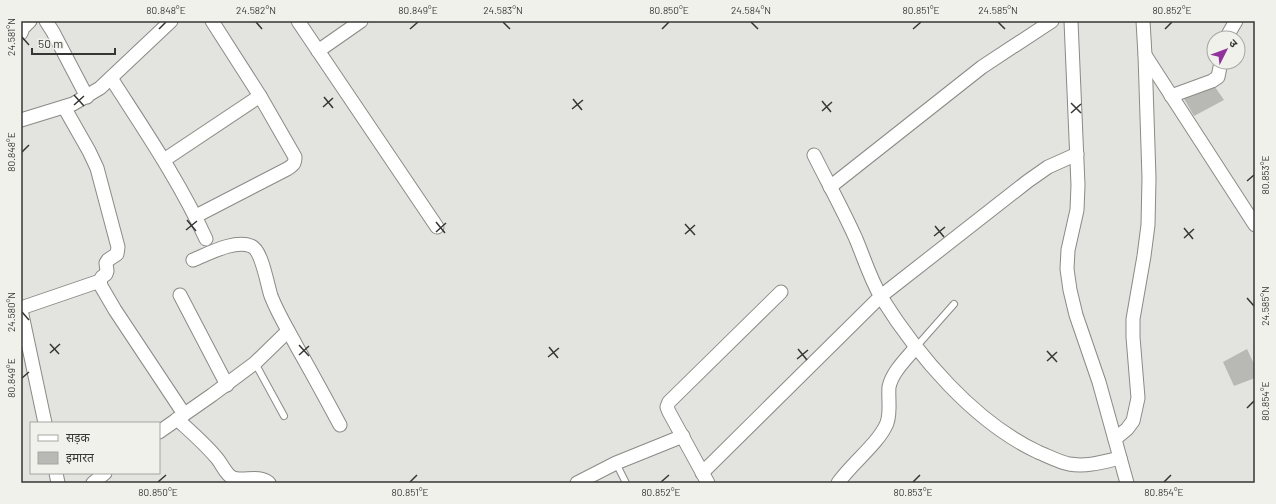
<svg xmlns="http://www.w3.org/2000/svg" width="1276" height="504" font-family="Barlow,'Noto Sans Devanagari',sans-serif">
  <rect width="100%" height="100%" fill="#e3e4df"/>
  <g fill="#b8b8b4">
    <polygon points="1213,84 1224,100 1194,116 1183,97"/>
    <polygon points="1247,349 1255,366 1255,378 1234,386 1223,362"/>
  </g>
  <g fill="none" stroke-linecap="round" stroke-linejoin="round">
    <g stroke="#8a8a86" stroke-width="8">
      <g id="lane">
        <polyline points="916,347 954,304"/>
        <polyline points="255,363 284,416"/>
        <polyline points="616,463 626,483"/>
      </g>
    </g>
    <g stroke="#8a8a86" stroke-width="15">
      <g id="street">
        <polyline points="46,21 53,32 87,97"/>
        <polyline points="298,21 437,227"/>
        <polyline points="1071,21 1078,185 1077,210 1068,250 1067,269 1070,290 1076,315 1099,382 1127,483"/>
        <polyline points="21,33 23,28 30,21"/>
        <polyline points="1226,38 1236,21"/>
        <polyline points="318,51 361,21"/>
        <polyline points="1145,55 1255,225"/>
        <path d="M 111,78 C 145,131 180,182 206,239"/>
        <polyline points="1171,96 1212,81 1218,77 1221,62"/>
        <polyline points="64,107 89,151 97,168 118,247 117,254 108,260 106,263 107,271 106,274 102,277 100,281 101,286 115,310 184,414"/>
        <polyline points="21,120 73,104 100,88 171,21"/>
        <path d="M 814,155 C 828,183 843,210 856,239 C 864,258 870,278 881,297 C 918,356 974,422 1038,452 C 1048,456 1059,462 1069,464 C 1087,467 1103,462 1120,458"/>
        <polyline points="164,160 260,96"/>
        <polyline points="830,187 982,67 1052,21"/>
        <path d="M 196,216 L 287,169 C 293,165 295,164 295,157 L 260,96 L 212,21"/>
        <path d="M 193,260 C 208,254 235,239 251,246 C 262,250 267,284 271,296 C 278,314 288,330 297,347 C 312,373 326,399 340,425"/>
        <polyline points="180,295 227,385"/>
        <polyline points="21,308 100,281"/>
        <polyline points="21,310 45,423"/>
        <path d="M 177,419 C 190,431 204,443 215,456 C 221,462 224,471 230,476 C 240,484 257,473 269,483"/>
        <polyline points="159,432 212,395 255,363 288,331"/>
        <polyline points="1115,439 1127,429 1133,421 1138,398 1133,337 1133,319 1144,256 1148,225 1149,178 1145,55 1143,21"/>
        <polyline points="56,473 58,483"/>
        <polyline points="702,473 881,296 1028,181 1048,167 1077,154"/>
        <polyline points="93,483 105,473"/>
        <polyline points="577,483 616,463 683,436"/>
        <polyline points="708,483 669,412 667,407 669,402 781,292"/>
        <path d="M 838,483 C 851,464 879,443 887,423 C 891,412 888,399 889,387 C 892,372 907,358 916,347"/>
      </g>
    </g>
    <use href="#lane" stroke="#fff" stroke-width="6"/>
    <use href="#street" stroke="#fff" stroke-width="13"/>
  </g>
  <path fill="none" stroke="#363635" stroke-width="1.5" d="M 256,22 L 262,29M 503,22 L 510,29M 751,22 L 758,29M 998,22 L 1005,29M 159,29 L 166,22M 410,29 L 418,22M 662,29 L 669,22M 913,29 L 921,22M 1165,29 L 1172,22M 22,37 L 29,45M 74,95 L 84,106M 324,97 L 333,108M 573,99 L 582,110M 822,101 L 831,112M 1071,103 L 1081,113M 74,105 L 84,96M 323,107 L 333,98M 572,109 L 583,100M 822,111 L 832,102M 1071,113 L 1081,104M 22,152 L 29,145M 1247,181 L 1254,175M 187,220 L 196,231M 436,222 L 445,233M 685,224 L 695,235M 935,226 L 944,237M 1184,228 L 1193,239M 186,230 L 197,221M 436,232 L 446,223M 685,234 L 695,225M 934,236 L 945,227M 1184,238 L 1194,229M 1247,298 L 1254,306M 22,312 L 29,320M 50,344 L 59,354M 299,345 L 309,356M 549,347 L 558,358M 798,349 L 807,360M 1047,351 L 1057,362M 50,353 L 60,344M 299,355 L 309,346M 548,357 L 559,348M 797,359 L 808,350M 1047,361 L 1057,352M 22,378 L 29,372M 1247,408 L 1254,401M 158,482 L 166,475M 410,482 L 417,475M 661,482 L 669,475M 913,482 L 920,475M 1164,482 L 1171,475"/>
  <rect width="1276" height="504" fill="none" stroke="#f1f1ec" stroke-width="44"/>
  <rect x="30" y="422" width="130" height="52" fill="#f1f1ec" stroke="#a6a6a3"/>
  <rect x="38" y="435" width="20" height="6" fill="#ffffff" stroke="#a6a6a3"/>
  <text x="66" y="442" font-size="12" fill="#363635">सड़क</text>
  <rect x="38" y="452" width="20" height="12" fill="#b8b8b4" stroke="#a6a6a3"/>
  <text x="66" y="462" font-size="12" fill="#363635">इमारत</text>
  <g transform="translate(1226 50) rotate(48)"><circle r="19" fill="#f1f1ec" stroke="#a6a6a3"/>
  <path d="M0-3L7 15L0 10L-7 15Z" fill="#90339d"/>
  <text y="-6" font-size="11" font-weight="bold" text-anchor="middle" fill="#363635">उ</text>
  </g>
  <path d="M32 48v6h83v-6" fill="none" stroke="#363635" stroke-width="2"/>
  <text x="38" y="48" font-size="12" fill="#363635" stroke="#f1f1ec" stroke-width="3" paint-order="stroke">50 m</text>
  <rect x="22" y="22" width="1232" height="460" fill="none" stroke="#363635" stroke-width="1.5"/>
  <g font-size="10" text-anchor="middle" fill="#363635">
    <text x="166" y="14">80.848°E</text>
    <text x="256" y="14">24.582°N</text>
    <text x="418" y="14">80.849°E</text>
    <text x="503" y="14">24.583°N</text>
    <text x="669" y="14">80.850°E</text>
    <text x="751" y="14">24.584°N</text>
    <text x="921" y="14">80.851°E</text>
    <text x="998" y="14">24.585°N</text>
    <text x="1172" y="14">80.852°E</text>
    <text transform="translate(11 37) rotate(-90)" y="4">24.581°N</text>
    <text transform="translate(11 152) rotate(-90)" y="4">80.848°E</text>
    <text transform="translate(1265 175) rotate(-90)" y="4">80.853°E</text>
    <text transform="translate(1265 306) rotate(-90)" y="4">24.585°N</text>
    <text transform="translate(11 312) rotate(-90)" y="4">24.580°N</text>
    <text transform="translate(11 378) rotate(-90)" y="4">80.849°E</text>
    <text transform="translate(1265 401) rotate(-90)" y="4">80.854°E</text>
    <text x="158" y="496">80.850°E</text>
    <text x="410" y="496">80.851°E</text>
    <text x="661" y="496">80.852°E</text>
    <text x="913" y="496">80.853°E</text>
    <text x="1164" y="496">80.854°E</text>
  </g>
</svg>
